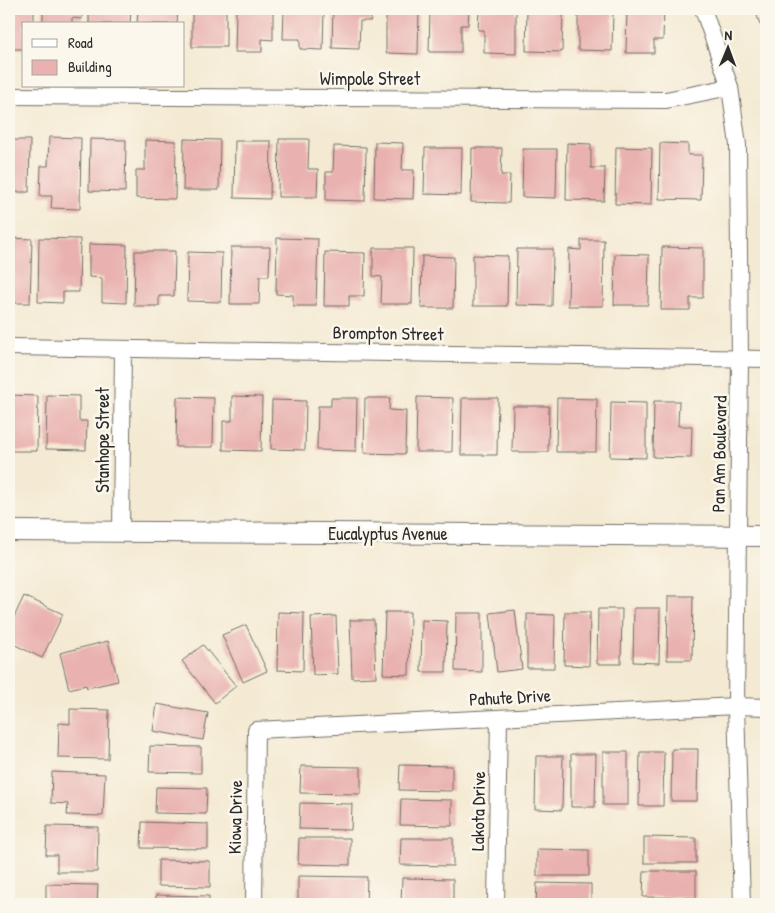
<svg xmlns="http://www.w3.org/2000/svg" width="775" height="913" font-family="'Patrick Hand',sans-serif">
  <rect width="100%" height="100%" fill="#fbf7ec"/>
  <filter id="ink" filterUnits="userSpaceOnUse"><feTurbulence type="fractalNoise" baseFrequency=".02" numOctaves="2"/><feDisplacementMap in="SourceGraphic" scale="10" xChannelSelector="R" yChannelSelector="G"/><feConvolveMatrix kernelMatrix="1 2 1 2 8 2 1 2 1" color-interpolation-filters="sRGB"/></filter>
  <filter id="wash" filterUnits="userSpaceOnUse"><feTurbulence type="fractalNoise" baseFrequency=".0096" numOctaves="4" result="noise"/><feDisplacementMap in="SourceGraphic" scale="20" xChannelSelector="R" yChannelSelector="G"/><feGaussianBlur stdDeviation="1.12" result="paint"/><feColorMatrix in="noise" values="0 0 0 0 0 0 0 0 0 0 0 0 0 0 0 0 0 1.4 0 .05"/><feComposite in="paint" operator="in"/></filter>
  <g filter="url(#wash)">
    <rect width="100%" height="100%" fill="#f4ead3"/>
    <g id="blocks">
      <g fill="#e9b2b0">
        <polygon points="9,9 34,9 34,24 24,24 24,49 9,49"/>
        <polygon points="43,9 82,9 82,19 72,18 72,24 43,24"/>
        <polygon points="89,9 131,9 130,24 89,24"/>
        <polygon points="138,9 178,9 177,24 137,24"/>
        <rect x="192" y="9" width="34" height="38"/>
        <polygon points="236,9 273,9 273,40 262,39 262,52 235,52"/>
        <polygon points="284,9 324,9 323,50 300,49 300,39 283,39"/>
        <polygon points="333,9 371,9 371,21 360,21 359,49 332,48"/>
        <polygon points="386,9 419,9 418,54 386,53"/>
        <polygon points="430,9 469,9 468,25 461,25 461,52 429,52"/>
        <polygon points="479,9 516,9 516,54 484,53 484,30 478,30"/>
        <polygon points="527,9 563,9 562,52 526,51"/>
        <polygon points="578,9 613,9 612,51 578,50"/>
        <polygon points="627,9 664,9 663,40 654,40 654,53 626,53"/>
        <polygon points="755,9 766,9 766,23 760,25"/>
        <polygon points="49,137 81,138 80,209 51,208 52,196 40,196 41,166 48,166"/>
        <polygon points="90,139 126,140 125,192 89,191"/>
        <polygon points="184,139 220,140 219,190 183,190"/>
        <polygon points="279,139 309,139 308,169 318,169 317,197 278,197"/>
        <polygon points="9,140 30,140 29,192 9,192"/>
        <polygon points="145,140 176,141 175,199 136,198 136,170 145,170"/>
        <polygon points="235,141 271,141 270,199 234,198"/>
        <polygon points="375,142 403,143 402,170 414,170 413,199 374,198"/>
        <polygon points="567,143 591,144 591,168 605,168 604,201 566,200"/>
        <polygon points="660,143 688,144 688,155 702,155 701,200 659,199"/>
        <polygon points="334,146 366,147 365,201 326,200 326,172 333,172"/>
        <polygon points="616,147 652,148 651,205 615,204"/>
        <polygon points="425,148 462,148 461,195 424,194"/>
        <polygon points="472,148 502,148 501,175 510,175 509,203 471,202"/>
        <polygon points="523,149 557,149 556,198 522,197"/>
        <polygon points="9,238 32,239 30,303 9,303"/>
        <polygon points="39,238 80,239 79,292 63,292 63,303 38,302"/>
        <polygon points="277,238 318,239 316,306 293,306 293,295 276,294"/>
        <polygon points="581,240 604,240 603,306 568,306 569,249 581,250"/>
        <polygon points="89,244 127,245 126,303 102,302 102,278 89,277"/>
        <polygon points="231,247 270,247 269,276 260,276 259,304 230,304"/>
        <polygon points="662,247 703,248 703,298 690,298 690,310 661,310"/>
        <polygon points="373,248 413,248 412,304 381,304 382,277 373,276"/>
        <polygon points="517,249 553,249 552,306 516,305"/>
        <polygon points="135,251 175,251 174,296 159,296 159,306 134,306"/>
        <polygon points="188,252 222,253 221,302 187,301"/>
        <polygon points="325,252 365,253 364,296 349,296 349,306 324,306"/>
        <polygon points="615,254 649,255 648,305 614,305"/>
        <polygon points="473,255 508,256 507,306 473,306"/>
        <polygon points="422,256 454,257 453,308 421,308"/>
        <polygon points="9,395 38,396 37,451 9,451"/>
        <polygon points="47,395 79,396 79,421 87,421 86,450 46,449"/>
        <polygon points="232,396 262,397 261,451 223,450 223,421 232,421"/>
        <polygon points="177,397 214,398 213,447 176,447"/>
        <polygon points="417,397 453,398 452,452 416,452"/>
        <polygon points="331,398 357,398 356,451 317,450 318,406 331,406"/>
        <polygon points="365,398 390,398 389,410 406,411 405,454 364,453"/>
        <polygon points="462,398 498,398 497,455 461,455"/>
        <polygon points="557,398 597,399 596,452 556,452"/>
        <polygon points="272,400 306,401 305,450 271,449"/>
        <polygon points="654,401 679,401 678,426 692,426 691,458 653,457"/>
        <polygon points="611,402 646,403 646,458 610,457"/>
        <polygon points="513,406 549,406 548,452 512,452"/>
        <polygon points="24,596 63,614 42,658 9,642 9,628"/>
        <polygon points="668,596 693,596 692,660 667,660"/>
        <polygon points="634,608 660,608 659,663 633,662"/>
        <polygon points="598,609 622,609 621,664 597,664"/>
        <polygon points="515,610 522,669 497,672 490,613"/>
        <polygon points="278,612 304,613 303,671 277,670"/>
        <polygon points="385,612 410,612 409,675 383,674"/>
        <polygon points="565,612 590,612 589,666 564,665"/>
        <polygon points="456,613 482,613 482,672 455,671"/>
        <polygon points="527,614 555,615 554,668 527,668"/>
        <polygon points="336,616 338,674 313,675 311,617"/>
        <polygon points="350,620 374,620 376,677 352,678"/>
        <polygon points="422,620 447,621 446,672 421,672"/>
        <polygon points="246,625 267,671 243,682 222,635"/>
        <polygon points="108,641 118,681 87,688 86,685 69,689 60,653"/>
        <polygon points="203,645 236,686 215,703 182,661"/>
        <polygon points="157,704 208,713 203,740 153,731"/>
        <polygon points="70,709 109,710 108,759 58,758 59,723 70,724"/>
        <polygon points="150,746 201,747 201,773 149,772"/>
        <polygon points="672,749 698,749 697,801 671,801"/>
        <rect x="603" y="752" width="25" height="53"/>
        <polygon points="640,752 664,752 663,806 639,806"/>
        <polygon points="571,754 596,754 595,807 571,807"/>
        <polygon points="536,756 563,756 562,810 535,809"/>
        <polygon points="400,765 452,766 452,791 399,790"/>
        <polygon points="301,766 361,767 361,794 300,793"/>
        <polygon points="52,772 105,774 103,816 67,815 68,804 51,803"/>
        <polygon points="156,787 207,788 206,814 155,813"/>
        <polygon points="401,799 452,800 452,826 400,825"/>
        <polygon points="300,803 352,804 351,830 299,829"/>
        <polygon points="142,822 208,824 208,849 141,848"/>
        <polygon points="47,826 98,827 97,872 57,872 57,855 46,855"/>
        <polygon points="644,837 696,838 696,863 644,863"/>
        <polygon points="299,838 350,838 350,865 298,864"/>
        <polygon points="401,838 453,838 453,866 400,865"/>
        <polygon points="537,849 589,850 589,876 537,876"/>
        <polygon points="158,860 210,861 210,887 158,886"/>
        <polygon points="644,871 696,871 696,898 643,897"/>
        <polygon points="298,876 367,877 366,904 298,903"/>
        <polygon points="402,878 453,879 453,904 401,904"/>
        <polygon points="537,883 591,884 591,904 536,904"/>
        <polygon points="46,884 98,885 97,904 46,904"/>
        <polygon points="156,895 209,896 209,904 156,904"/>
      </g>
    </g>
  </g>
  <g filter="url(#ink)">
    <use href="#blocks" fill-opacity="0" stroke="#716e66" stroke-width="1"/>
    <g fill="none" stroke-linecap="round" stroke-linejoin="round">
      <g stroke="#716e66" stroke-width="18">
        <g id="minor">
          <polyline points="703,9 730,87 738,145 740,359 736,706 742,904"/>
          <polyline points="9,96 666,100 730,87"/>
          <polyline points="9,347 766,359"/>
          <polyline points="121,531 123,350"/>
          <polyline points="254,904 256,730 736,706 766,707"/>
          <polyline points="496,904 499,718"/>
        </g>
      </g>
      <g stroke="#716e66" stroke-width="22">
        <polyline id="tertiary" points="9,531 766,536"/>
      </g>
      <use href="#minor" stroke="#fff" stroke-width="16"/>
      <use href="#tertiary" stroke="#fff" stroke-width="20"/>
    </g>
  </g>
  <g text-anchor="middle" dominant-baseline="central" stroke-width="5" stroke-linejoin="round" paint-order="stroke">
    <g font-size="18" fill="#2b2b2b" stroke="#fbf7ec">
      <text x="370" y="78">Wimpole Street</text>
      <text transform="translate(388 333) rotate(1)">Brompton Street</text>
      <text transform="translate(102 440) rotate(-90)">Stanhope Street</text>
      <text transform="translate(719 454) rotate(-89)">Pan Am Boulevard</text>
      <text x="388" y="533">Eucalyptus Avenue</text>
      <text transform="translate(510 697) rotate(-3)">Pahute Drive</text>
      <text transform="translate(478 811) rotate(-89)">Lakota Drive</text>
      <text transform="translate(235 817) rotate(-89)">Kiowa Drive</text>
    </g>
  </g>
  <rect width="775" height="913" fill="none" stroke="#fbf7ec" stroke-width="30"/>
  <rect x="22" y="22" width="162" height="65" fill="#fbf7ec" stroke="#a8a59f"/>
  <rect x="32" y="39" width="25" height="8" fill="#ffffff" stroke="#a8a59f"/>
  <text x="68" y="48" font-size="15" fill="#2b2b2b">Road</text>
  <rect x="32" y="60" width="25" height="15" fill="#e9b2b0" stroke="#a8a59f"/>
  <text x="68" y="72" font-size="15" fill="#2b2b2b">Building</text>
  <g transform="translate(728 48) rotate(1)" stroke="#fbf7ec" stroke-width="4" paint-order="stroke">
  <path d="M0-4L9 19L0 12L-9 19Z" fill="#2b2b2b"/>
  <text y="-8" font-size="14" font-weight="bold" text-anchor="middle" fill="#2b2b2b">N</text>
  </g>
</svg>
